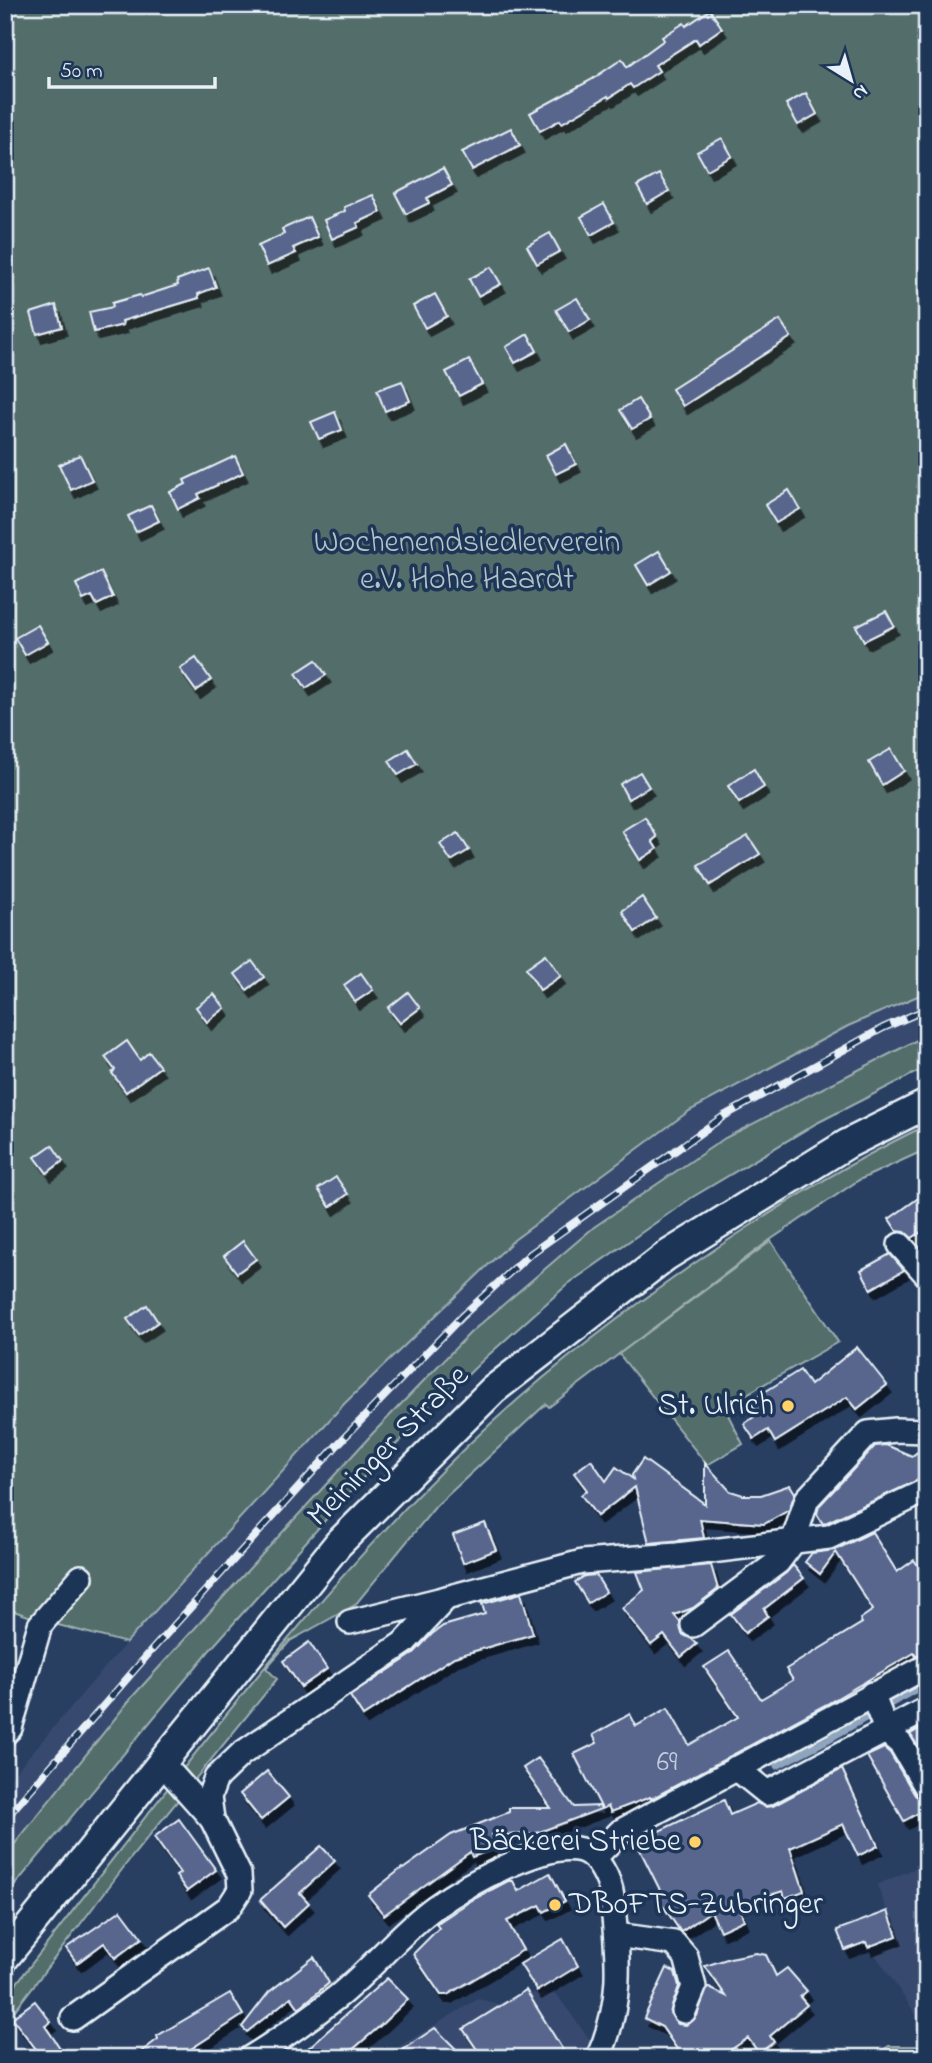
<svg xmlns="http://www.w3.org/2000/svg" width="932" height="2063" font-family="'Indie Flower',sans-serif">
  <defs>
    <filter id="shadow"><feDropShadow dx="4.5" dy="8" stdDeviation="0" flood-color="#0009"/></filter>
  </defs>
  <rect width="100%" height="100%" fill="#293f62"/>
  <filter id="ink" filterUnits="userSpaceOnUse"><feTurbulence type="fractalNoise" baseFrequency=".0143" numOctaves="2"/><feDisplacementMap in="SourceGraphic" scale="14" xChannelSelector="R" yChannelSelector="G"/><feConvolveMatrix kernelMatrix="1 2 1 2 8 2 1 2 1" color-interpolation-filters="sRGB"/></filter>
  <g filter="url(#ink)">
    <g fill="#374a6f">
      <polygon points="927,992 927,1035 864,1066 594,1227 470,1332 373,1433 134,1696 5,1856 5,1784 126,1643 344,1404 514,1240 689,1111 848,1026"/>
      <polygon points="927,1863 927,2031 875,1954 901,1944 877,1885"/>
      <polygon points="526,1993 557,1995 592,2043 584,2058 393,2058 390,2052 478,1999 497,2004"/>
    </g>
    <g fill="#536d6a" stroke="#9eafb1" stroke-width="2">
      <polygon points="5,5 927,5 927,992 848,1026 689,1111 514,1240 344,1404 126,1643 43,1621 5,1608"/>
      <polygon points="927,1035 927,1067 817,1123 691,1198 568,1284 484,1359 369,1471 209,1651 5,1897 5,1856 133,1696 373,1433 470,1333 594,1227 725,1138"/>
      <path d="M 927,1125 L 927,1149 L 859,1180 L 770,1240 L 549,1407 L 546,1404 L 436,1506 L 355,1605 L 290,1641 L 266,1668 L 277,1679 L 130,1859 L 5,2023 L 5,1998 C 153,1809 295,1612 468,1445 C 545,1371 633,1305 721,1245 C 787,1201 855,1159 927,1125 Z"/>
      <polygon points="771,1241 838,1342 724,1407 743,1444 707,1465 619,1354"/>
      <polygon points="889,2046 927,2046 927,2058 870,2058"/>
    </g>
    <g fill="none" stroke-linecap="round" stroke-linejoin="round">
      <polyline stroke="#8fa4bd" stroke-width="7" points="777,1766 827,1740 927,1683"/>
    </g>
    <g fill="#58658d" stroke="#e8f1f8" stroke-width="2" filter="url(#shadow)">
      <polygon points="710,10 722,28 699,44 696,39 655,65 659,71 633,88 630,84 609,98 608,96 562,123 560,120 540,131 530,113 591,80 622,59 627,67 664,40 662,37 684,23 686,26"/>
      <polygon points="806,93 817,114 798,125 786,104"/>
      <polygon points="511,128 520,145 472,170 462,152"/>
      <polygon points="722,138 732,156 707,170 697,152"/>
      <polygon points="443,168 452,185 427,198 429,203 406,214 395,193"/>
      <polygon points="659,174 669,191 647,204 637,186"/>
      <polygon points="373,195 381,212 357,223 359,227 332,239 324,220 345,211 344,207"/>
      <polygon points="604,204 614,222 591,235 581,217"/>
      <polygon points="309,217 318,237 293,248 296,253 267,266 258,246 284,234 282,229"/>
      <polygon points="550,233 560,251 537,264 527,246"/>
      <polygon points="491,267 501,284 478,296 469,279"/>
      <polygon points="209,268 216,287 198,294 199,298 122,321 123,325 94,332 89,312 113,307 112,303 140,295 141,297 178,285 177,280"/>
      <polygon points="435,294 447,316 425,328 413,306"/>
      <polygon points="577,298 590,320 569,332 556,310"/>
      <polygon points="56,305 62,327 37,334 31,313"/>
      <polygon points="780,320 791,337 683,406 672,389"/>
      <polygon points="528,334 537,351 515,363 506,347"/>
      <polygon points="469,360 482,384 459,396 446,372"/>
      <polygon points="402,381 410,401 385,411 377,390"/>
      <polygon points="638,399 650,419 632,429 620,410"/>
      <polygon points="335,412 342,430 319,439 311,422"/>
      <polygon points="566,444 576,464 556,474 546,455"/>
      <polygon points="80,455 92,480 71,490 59,465"/>
      <polygon points="235,456 243,473 198,494 200,498 178,509 170,492 186,484 184,480"/>
      <polygon points="789,490 800,509 776,523 765,505"/>
      <polygon points="151,505 159,521 136,532 128,516"/>
      <polygon points="659,551 671,571 648,585 636,565"/>
      <polygon points="101,572 113,597 97,605 92,596 83,600 76,584"/>
      <polygon points="886,611 894,626 864,641 856,626"/>
      <polygon points="38,625 48,642 25,655 15,638"/>
      <polygon points="196,658 211,680 196,691 180,669"/>
      <polygon points="316,660 326,675 306,688 296,673"/>
      <polygon points="408,749 417,764 398,775 389,761"/>
      <polygon points="891,749 904,771 882,785 869,762"/>
      <polygon points="754,769 764,787 739,803 728,786"/>
      <polygon points="640,772 649,787 628,799 620,784"/>
      <polygon points="645,817 657,837 652,841 657,849 640,860 622,831"/>
      <polygon points="458,833 469,850 451,861 440,844"/>
      <polygon points="748,836 760,854 710,885 698,865"/>
      <polygon points="642,897 656,918 635,932 622,911"/>
      <polygon points="546,954 561,976 540,990 526,968"/>
      <polygon points="252,961 264,977 247,990 235,974"/>
      <polygon points="361,973 373,990 355,1002 344,985"/>
      <polygon points="408,992 420,1008 400,1023 388,1008"/>
      <polygon points="214,994 225,1008 207,1022 196,1007"/>
      <polygon points="127,1041 140,1060 149,1052 160,1067 126,1092 112,1073 115,1070 105,1057"/>
      <polygon points="52,1145 63,1161 47,1173 35,1157"/>
      <polygon points="336,1177 348,1194 330,1207 318,1189"/>
      <polygon points="920,1197 927,1207 927,1228 912,1238 905,1232 897,1231 889,1219"/>
      <polygon points="243,1241 256,1259 237,1273 224,1256"/>
      <polygon points="890,1254 904,1270 871,1289 861,1270"/>
      <polygon points="147,1305 158,1322 139,1335 127,1319"/>
      <polygon points="857,1347 887,1385 857,1409 847,1397 775,1442 768,1430 754,1439 744,1424 758,1414 750,1401 800,1370 810,1385"/>
      <polygon points="886,1445 912,1456 927,1445 927,1476 823,1524 817,1514 819,1506 875,1446"/>
      <polygon points="643,1459 705,1504 705,1463 730,1491 743,1495 761,1495 790,1485 795,1493 789,1510 764,1524 700,1519 704,1538 649,1543 635,1487 597,1516 581,1495 587,1490 574,1473 591,1460 606,1481 616,1467 633,1479 632,1475"/>
      <polygon points="485,1523 496,1550 463,1563 453,1535"/>
      <polygon points="872,1532 897,1572 914,1560 927,1576 927,1652 916,1656 914,1653 827,1704 651,1799 650,1797 611,1812 608,1806 602,1809 574,1754 597,1743 593,1735 630,1714 636,1726 668,1708 689,1745 738,1717 704,1667 729,1651 761,1699 793,1680 786,1669 862,1623 860,1619 873,1610 836,1552 820,1574 805,1562 812,1553 835,1550"/>
      <polygon points="711,1565 718,1589 693,1608 674,1615 680,1622 682,1634 692,1639 697,1644 681,1657 664,1635 651,1645 622,1608 644,1590 637,1572"/>
      <polygon points="793,1565 804,1578 764,1609 768,1616 745,1633 731,1614 786,1573"/>
      <polygon points="596,1575 606,1592 588,1603 575,1582 585,1576"/>
      <polygon points="521,1593 533,1634 454,1657 363,1716 350,1696 413,1654 432,1634 443,1626 485,1614 482,1604"/>
      <polygon points="309,1642 327,1669 301,1687 283,1661"/>
      <polygon points="927,1725 927,1760 910,1734"/>
      <polygon points="884,1748 890,1753 915,1795 923,1801 927,1808 904,1821 867,1756"/>
      <polygon points="538,1758 574,1807 600,1806 601,1809 534,1834 492,1835 497,1848 472,1857 470,1852 384,1915 368,1895 402,1868 403,1869 451,1835 509,1812 509,1808 551,1808 523,1768"/>
      <polygon points="842,1769 878,1846 858,1856 843,1824 790,1848 804,1891 785,1898 783,1891 738,1905 744,1920 720,1931 711,1911 681,1932 656,1896 661,1892 636,1842 724,1800 730,1815 757,1803 765,1807 773,1806"/>
      <polygon points="267,1771 289,1797 261,1820 240,1794"/>
      <polygon points="179,1819 216,1870 187,1891 176,1876 180,1873 154,1837"/>
      <polygon points="321,1846 335,1861 300,1893 309,1903 283,1927 260,1900"/>
      <polygon points="550,1873 565,1901 544,1912 540,1905 507,1921 523,1950 447,1995 441,1995 413,1954 439,1928 436,1924 472,1900 508,1881 513,1881 518,1891"/>
      <polygon points="121,1910 142,1938 115,1958 104,1943 77,1963 66,1948"/>
      <polygon points="888,1911 897,1936 868,1947 866,1942 845,1950 837,1930"/>
      <polygon points="563,1939 578,1966 537,1991 520,1964"/>
      <polygon points="756,1953 766,1955 776,1976 787,1968 807,1991 800,1997 807,2005 770,2036 774,2042 759,2053 748,2038 719,2058 683,2058 662,2027 644,2018 667,1968 675,1972 679,1986 670,2013 678,2024 686,2025 697,2016 707,1987 726,1996 705,1966 730,1958"/>
      <polygon points="314,1957 329,1983 299,2008 291,1997 247,2032 242,2027 269,1992"/>
      <polygon points="387,1978 408,1999 381,2025 343,2058 297,2058"/>
      <polygon points="526,1990 564,2052 554,2058 483,2058 463,2029"/>
      <polygon points="230,1993 243,2015 177,2058 133,2058 158,2039 157,2036"/>
      <polygon points="35,2001 51,2022 45,2026 67,2058 43,2058 12,2018"/>
      <polygon points="435,2028 465,2058 390,2058"/>
    </g>
    <g fill="none" stroke-linecap="round" stroke-linejoin="round">
      <g stroke="#e8f1f8" stroke-width="28">
        <g id="minor">
          <polyline points="900,1245 927,1275"/>
          <polyline points="350,1622 443,1599"/>
          <polyline points="693,1625 778,1562 793,1542 807,1499 868,1433 896,1430 927,1431"/>
          <polyline points="872,1694 887,1732 901,1744 927,1788"/>
          <polyline points="5,1733 10,1728 40,1625 81,1577"/>
          <polyline points="161,1762 212,1819"/>
          <polyline points="736,1768 767,1793 927,1709"/>
          <polyline points="594,1858 621,1831 927,1666"/>
          <polyline points="616,1935 674,1943 686,1957 694,1987 684,2011"/>
          <polyline points="73,2018 229,1907 240,1890 239,1874 212,1819 209,1797 216,1778 241,1754 405,1642 446,1598 582,1562 677,1555 829,1537 927,1490"/>
          <path d="M 250,2058 C 281,2039 309,2019 337,1997 C 372,1969 399,1933 435,1907 C 464,1886 545,1840 581,1850 C 598,1855 610,1880 612,1897 C 618,1956 624,2001 598,2058"/>
        </g>
      </g>
      <g stroke="#e8f1f8" stroke-width="33">
        <polyline id="major" points="5,1957 338,1544 493,1390 666,1256 847,1144 927,1104"/>
      </g>
      <use href="#minor" stroke="#1d3557" stroke-width="23"/>
      <use href="#major" stroke="#1d3557" stroke-width="28"/>
      <g stroke="#e8f1f8" stroke-width="8">
        <polyline id="rail" points="5,1819 151,1651 340,1442 462,1316 530,1254 724,1116 883,1028 927,1009"/>
      </g>
      <use href="#rail" stroke="#1d3557" stroke-width="5" stroke-dasharray="16" stroke-linecap="butt"/>
    </g>
  </g>
  <g fill="#ffd166" stroke="#1d3557" stroke-width="2.5">
    <circle cx="788" cy="1406" r="7"/>
    <circle cx="695" cy="1842" r="7"/>
    <circle cx="555" cy="1905" r="7"/>
  </g>
  <g text-anchor="middle" dominant-baseline="central" stroke-width="7" stroke-linejoin="round" paint-order="stroke">
    <g font-size="28" fill="#c4cedd">
      <text x="667" y="1763">69</text>
    </g>
    <g font-size="32" fill="#b4c3c6" stroke="#1d3557">
      <text x="467" y="543">Wochenendsiedlerverein<tspan x="467" dy="37">e.V. Hohe Haardt</tspan></text>
    </g>
    <g font-size="32" fill="#e8f1f8" stroke="#1d3557" text-anchor="end">
      <text x="774" y="1406">St. Ulrich</text>
      <text x="681" y="1842">Bäckerei Striebe</text>
      <text x="569" y="1905" text-anchor="start">DB0FTS-Zubringer</text>
    </g>
    <g font-size="32" fill="#e8f1f8" stroke="#1d3557">
      <text transform="translate(389 1447) rotate(-45)">Meininger Straße</text>
    </g>
  </g>
  <rect width="932" height="2063" fill="none" stroke="#1d3557" stroke-width="28"/>
  <rect x="14" y="14" width="904" height="2035" fill="none" stroke="#e8f1f8" stroke-width="2.5" filter="url(#ink)"/>
  <g transform="translate(851 80) rotate(143)" stroke="#1d3557" stroke-width="5" paint-order="stroke">
  <path d="M0-5L12 26L0 18L-12 26Z" fill="#e8f1f8"/>
  <text y="-10" font-size="19" font-weight="bold" text-anchor="middle" fill="#e8f1f8">N</text>
  </g>
  <path d="M49 77v10h166v-10" fill="none" stroke="#e8f1f8" stroke-width="3.5"/>
  <text x="60" y="77" font-size="21" fill="#e8f1f8" stroke="#1d3557" stroke-width="5" paint-order="stroke">50 m</text>
</svg>
